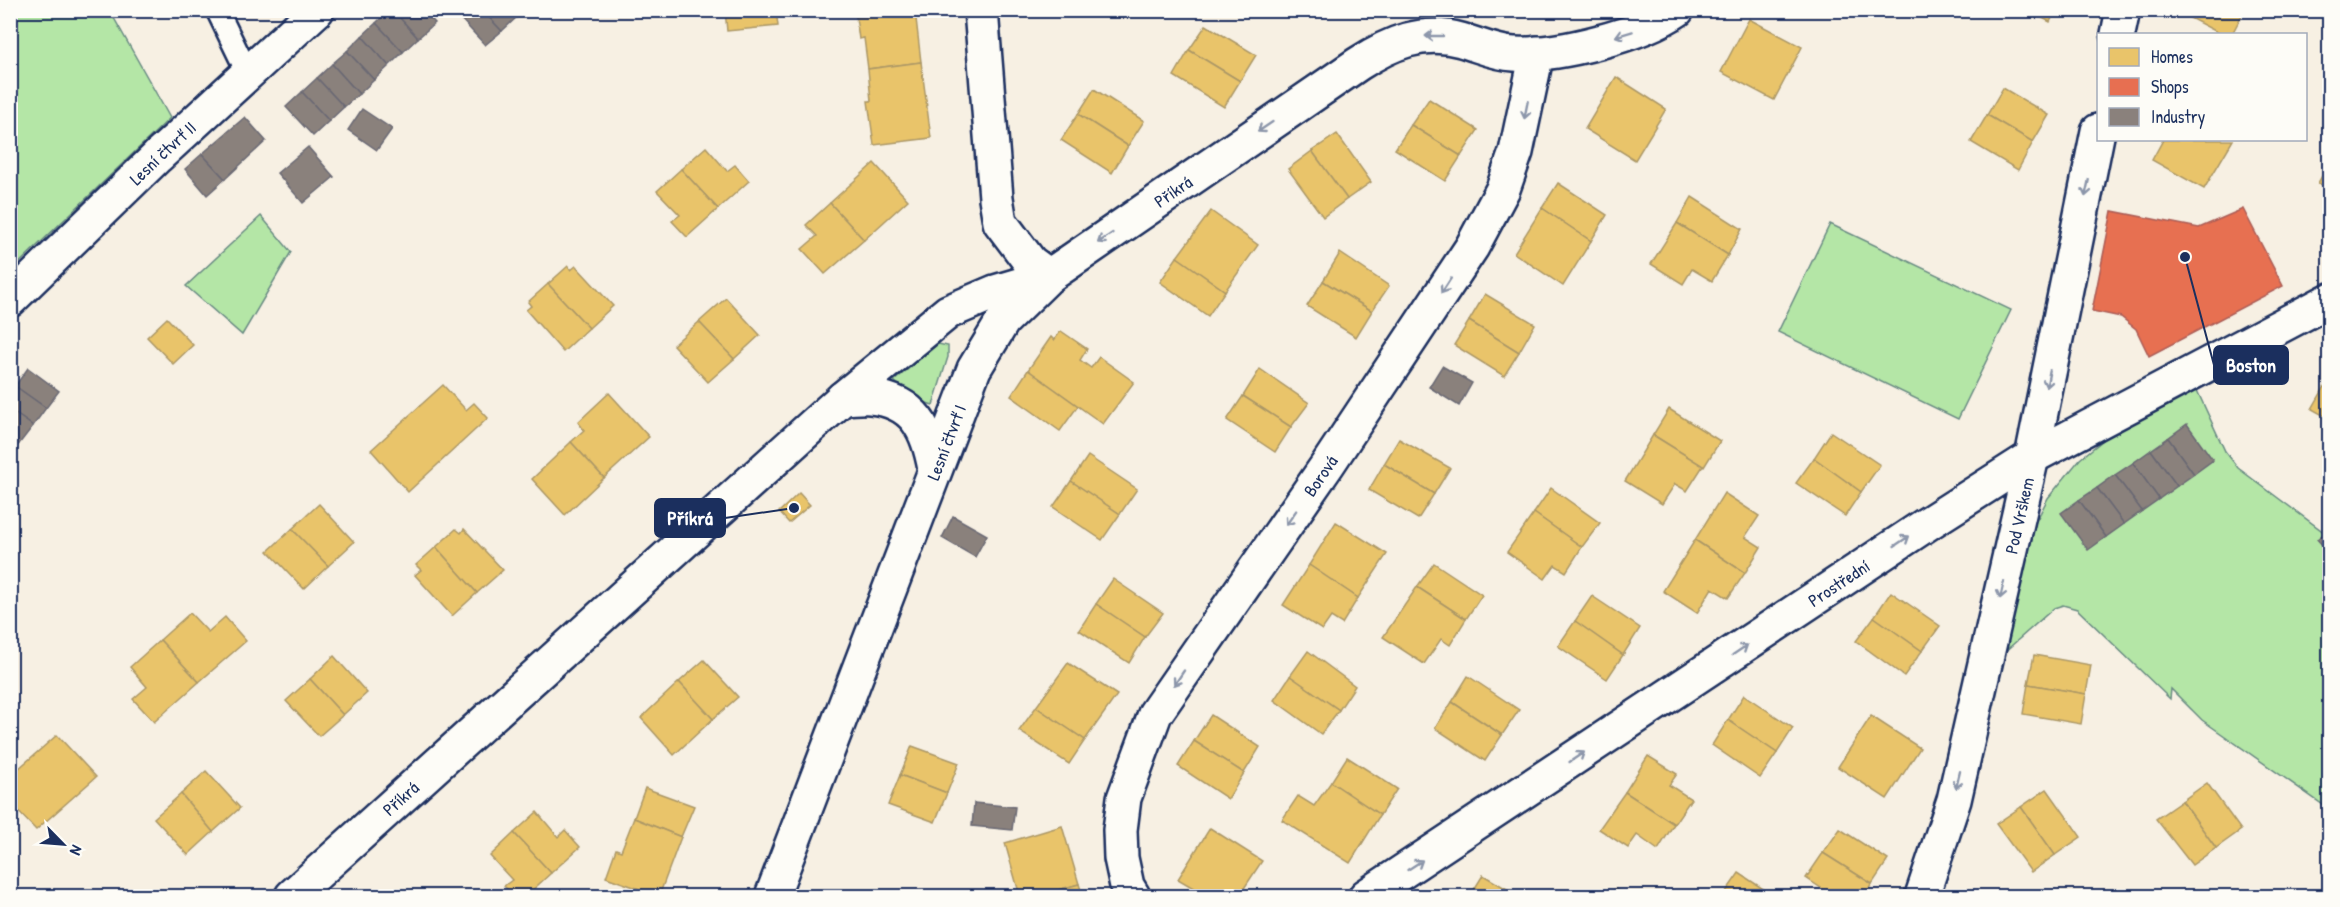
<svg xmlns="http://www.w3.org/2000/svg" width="2340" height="907" font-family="'Patrick Hand',sans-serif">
  <rect width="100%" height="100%" fill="#f7f0e3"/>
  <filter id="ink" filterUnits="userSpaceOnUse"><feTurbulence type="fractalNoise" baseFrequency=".0167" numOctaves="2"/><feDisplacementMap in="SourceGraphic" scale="12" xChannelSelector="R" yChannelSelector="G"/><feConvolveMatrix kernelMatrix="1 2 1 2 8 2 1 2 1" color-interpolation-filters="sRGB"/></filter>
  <g filter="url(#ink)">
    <g fill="#b4e6a6" stroke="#688a82" stroke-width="1.5">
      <polygon points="11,10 110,11 170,118 11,271"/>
      <polygon points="261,216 291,252 242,335 186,286"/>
      <polygon points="1830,224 2011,310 1958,419 1778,332"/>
      <polygon points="938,344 948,346 948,357 933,405 917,400 894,381"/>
      <polygon points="2195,386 2225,451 2238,468 2329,536 2329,809 2202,720 2171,689 2170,699 2077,609 2063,605 2054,608 2002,654 2027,539 2048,498 2080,459 2119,427"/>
    </g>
    <g fill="#e9c46a" stroke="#ab9766" stroke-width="1.5">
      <polygon points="725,10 776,10 778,26 727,31"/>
      <polygon points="855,10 915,10 921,62 868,69 864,38 859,39"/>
      <polygon points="2027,10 2056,10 2050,22"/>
      <polygon points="2181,10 2243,10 2244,11 2232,34 2221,34 2180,13"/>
      <polygon points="1749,19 1802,47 1774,100 1721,72"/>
      <polygon points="1206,25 1256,55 1240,81 1189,50"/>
      <polygon points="1189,50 1240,81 1224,107 1174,76"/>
      <polygon points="921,62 931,138 874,145 868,101 871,101 868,69"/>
      <polygon points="1616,77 1666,109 1635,160 1585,129"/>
      <polygon points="2003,88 2049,115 2033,142 1987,115"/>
      <polygon points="1094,89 1144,121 1128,146 1078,114"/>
      <polygon points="1429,99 1478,130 1461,156 1411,125"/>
      <polygon points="1078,114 1128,146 1112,173 1061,140"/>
      <polygon points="1987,115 2033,142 2018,170 1971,142"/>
      <polygon points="1411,125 1461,156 1445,181 1395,149"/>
      <polygon points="1337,134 1371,182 1347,199 1312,151"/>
      <polygon points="2163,140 2233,140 2204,189 2152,160"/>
      <polygon points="706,147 727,171 735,165 749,181 718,209 681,169"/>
      <polygon points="1312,151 1347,199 1323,217 1288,169"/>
      <polygon points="2330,162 2330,189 2318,183"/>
      <polygon points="874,163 908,200 864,240 830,203"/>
      <polygon points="681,169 718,209 687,237 672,221 680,215 657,191"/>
      <polygon points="1558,183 1607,215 1591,241 1542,208"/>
      <polygon points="1692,197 1742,229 1728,255 1677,223"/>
      <polygon points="830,203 864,240 825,274 802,249 817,236 806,225"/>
      <polygon points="1542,208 1591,241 1563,286 1514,253"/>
      <polygon points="1211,211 1258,245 1225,291 1177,257"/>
      <polygon points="1677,223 1728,255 1712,281 1692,269 1683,284 1651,264"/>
      <polygon points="1340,253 1389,286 1372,311 1323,281"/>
      <polygon points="1177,257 1225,291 1208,316 1160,282"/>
      <polygon points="568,266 571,270 576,266 613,306 589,328 548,284"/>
      <polygon points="1323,281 1372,311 1356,337 1307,306"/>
      <polygon points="548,284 589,328 563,352 526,310 531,306 528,302"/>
      <polygon points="1485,294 1535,324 1519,352 1469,321"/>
      <polygon points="726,298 760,335 734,359 699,322"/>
      <polygon points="167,318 193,345 173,364 147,337"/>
      <polygon points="1469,321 1519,352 1504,376 1454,345"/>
      <polygon points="699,322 734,359 708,382 673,345"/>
      <polygon points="1061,331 1087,349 1080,360 1091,368 1099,357 1134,382 1103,424 1028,370 1051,337 1054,340"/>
      <polygon points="1260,369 1309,403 1291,427 1243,396"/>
      <polygon points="1028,370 1078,406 1060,431 1011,396"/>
      <polygon points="2328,381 2330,382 2330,419 2312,409"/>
      <polygon points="443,385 466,410 474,403 488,418 408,492 371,450"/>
      <polygon points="609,393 649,437 604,478 571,442 584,430 578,422"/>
      <polygon points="1243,396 1291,427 1275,452 1227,420"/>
      <polygon points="1669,409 1720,441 1704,467 1653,435"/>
      <polygon points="1831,432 1880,465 1861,492 1814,458"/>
      <polygon points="1653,435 1703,466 1687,491 1675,484 1662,504 1625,481"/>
      <polygon points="1399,439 1450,468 1434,494 1384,464"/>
      <polygon points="571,442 604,478 565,515 532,479"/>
      <polygon points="1088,456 1137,489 1120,514 1071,481"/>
      <polygon points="1814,458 1861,492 1845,516 1796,483"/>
      <polygon points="1384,464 1434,494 1418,519 1369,490"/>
      <polygon points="1071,481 1120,514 1102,540 1053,507"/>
      <polygon points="1551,488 1600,523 1582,547 1534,513"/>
      <polygon points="799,493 810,505 789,523 779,512"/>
      <polygon points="1724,493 1759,516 1745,537 1761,547 1745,573 1695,540"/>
      <polygon points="319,504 354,542 328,566 292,529"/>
      <polygon points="1534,513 1582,547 1566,572 1555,565 1545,579 1507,552"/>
      <polygon points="1336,522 1387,554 1358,598 1309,565"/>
      <polygon points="292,529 328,566 304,589 268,551"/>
      <polygon points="456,529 461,533 464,529 503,570 477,593 436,547"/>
      <polygon points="1695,540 1745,573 1728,598 1712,588 1697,613 1663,591"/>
      <polygon points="436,547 477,593 452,616 415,575 421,570 416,565"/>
      <polygon points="1434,563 1482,595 1466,619 1417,587"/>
      <polygon points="1309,565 1358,598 1342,624 1331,617 1322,630 1283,605"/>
      <polygon points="1113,579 1163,613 1145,637 1096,604"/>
      <polygon points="1417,587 1466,619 1450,645 1441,639 1424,664 1383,637"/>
      <polygon points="1891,592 1940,626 1922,651 1874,617"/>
      <polygon points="1592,596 1640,628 1623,655 1575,621"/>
      <polygon points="1096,604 1145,637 1129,663 1079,630"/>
      <polygon points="190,613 208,632 225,617 246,641 199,682 160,640"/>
      <polygon points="1874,617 1922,651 1904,676 1856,641"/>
      <polygon points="1575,621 1623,655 1607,679 1558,646"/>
      <polygon points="160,640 199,682 154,722 133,699 147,687 130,667"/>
      <polygon points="1308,651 1355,686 1339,710 1290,676"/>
      <polygon points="2034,655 2091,665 2086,694 2028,684"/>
      <polygon points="334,656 367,693 343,715 310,679"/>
      <polygon points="704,660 738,697 713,719 679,682"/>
      <polygon points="1068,663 1117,695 1085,740 1036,707"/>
      <polygon points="1290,676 1339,710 1321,734 1274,700"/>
      <polygon points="1468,676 1519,710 1502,735 1452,702"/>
      <polygon points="310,679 343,715 319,736 286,701"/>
      <polygon points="679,682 713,719 674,755 641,718"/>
      <polygon points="2028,684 2086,694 2081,724 2023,714"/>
      <polygon points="1744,695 1793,728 1777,753 1728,720"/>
      <polygon points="1452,702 1502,735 1485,761 1435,728"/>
      <polygon points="1036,707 1085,740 1069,764 1019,731"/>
      <polygon points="1211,715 1260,747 1244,773 1194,741"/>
      <polygon points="1871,716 1920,748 1887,799 1838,767"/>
      <polygon points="1728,720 1777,753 1760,778 1712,745"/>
      <polygon points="57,735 96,777 36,830 10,803 10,776"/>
      <polygon points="1194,741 1244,773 1228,799 1178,766"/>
      <polygon points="912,746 959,763 947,793 900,775"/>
      <polygon points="1648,756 1677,774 1669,785 1691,799 1674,824 1625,792"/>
      <polygon points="1347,757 1397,789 1380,815 1331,782"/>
      <polygon points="206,771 240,808 213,832 181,794"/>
      <polygon points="900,775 947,793 935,822 888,805"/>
      <polygon points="1331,782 1380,815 1350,863 1282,820 1298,796 1314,806"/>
      <polygon points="2207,783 2241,830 2216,848 2182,801"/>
      <polygon points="645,788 694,806 681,837 634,818"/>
      <polygon points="2047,789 2081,837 2055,855 2021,807"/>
      <polygon points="1625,792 1674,824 1658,850 1637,835 1628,848 1599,829"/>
      <polygon points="181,794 213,832 188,855 154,818"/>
      <polygon points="2182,801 2216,848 2192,865 2156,819"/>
      <polygon points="2021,807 2055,855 2031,872 1996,824"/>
      <polygon points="537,812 558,837 565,830 580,847 551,873 514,833"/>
      <polygon points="634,818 681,837 659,896 606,877 616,849 621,851"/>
      <polygon points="1062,826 1079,884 1037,896 1020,896 1005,843"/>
      <polygon points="1210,828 1262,861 1239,896 1207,896 1178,879"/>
      <polygon points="1840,829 1888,860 1872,884 1823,853"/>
      <polygon points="514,833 551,873 526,896 514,896 504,886 512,880 490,856"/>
      <polygon points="1823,853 1872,884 1864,896 1833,896 1806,878"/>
      <polygon points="1739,873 1774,896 1723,896"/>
      <polygon points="1483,875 1519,896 1470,896"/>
      <polygon points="1079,884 1083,896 1037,896"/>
      <polygon points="1615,889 1627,896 1610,896"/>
    </g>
    <polygon fill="#e76f51" stroke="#aa5c55" stroke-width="1.5" points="2243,209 2283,286 2149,356 2136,329 2121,317 2092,311 2112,211 2199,228"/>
    <g fill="#8a817c" stroke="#696873" stroke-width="1.5">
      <polygon points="389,10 393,10 418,38 403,52 376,23"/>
      <polygon points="393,10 423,10 435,23 418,38"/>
      <polygon points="469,10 482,10 502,31 485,45 460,18"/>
      <polygon points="482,10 511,10 517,17 502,31"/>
      <polygon points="1867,10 1882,10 1878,17"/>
      <polygon points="376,23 403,52 389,66 362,36"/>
      <polygon points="362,36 389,66 374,80 347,51"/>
      <polygon points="347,51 374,80 359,94 332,64"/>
      <polygon points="332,64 359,94 344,107 317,78"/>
      <polygon points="317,78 344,107 329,121 302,92"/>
      <polygon points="302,92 329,121 313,136 286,107"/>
      <polygon points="362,109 392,129 377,150 348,130"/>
      <polygon points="245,117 266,141 225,179 202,154"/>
      <polygon points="308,147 334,177 303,203 277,173"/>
      <polygon points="202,154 225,179 207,195 185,169"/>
      <polygon points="1442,366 1472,383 1459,406 1429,387"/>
      <polygon points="28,368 59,391 46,408 15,386"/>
      <polygon points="15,386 46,408 33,426 10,410 10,392"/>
      <polygon points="10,410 33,426 19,444 10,438"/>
      <polygon points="2187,424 2213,460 2194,474 2168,438"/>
      <polygon points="10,438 19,444 10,454"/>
      <polygon points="2168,438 2194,474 2177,486 2151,450"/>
      <polygon points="2151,450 2177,486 2159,499 2133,463"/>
      <polygon points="2133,463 2159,499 2142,511 2115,475"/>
      <polygon points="2115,475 2142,511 2124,524 2097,488"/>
      <polygon points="2097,488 2124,524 2106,537 2079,500"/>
      <polygon points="2079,500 2106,537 2088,550 2061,513"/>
      <polygon points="953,516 987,535 975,557 942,538"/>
      <polygon points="2330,529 2330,554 2317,539"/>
      <polygon points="974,803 1015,807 1012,830 972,826"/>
    </g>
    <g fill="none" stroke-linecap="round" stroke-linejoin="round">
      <g stroke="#1b2f5e" stroke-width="26">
        <polyline id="lane" points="217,10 248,74"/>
      </g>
      <g stroke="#1b2f5e" stroke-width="38">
        <g id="street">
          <polyline points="981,10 996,198 1000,222 1030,262 1049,276"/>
          <polyline points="2118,34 2123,10"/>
          <path id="s1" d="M 10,300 L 157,157 L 317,10"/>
          <path d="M 843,398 C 852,398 862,396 871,397 C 915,401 928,430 935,469"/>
          <path id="s2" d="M 292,896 L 843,398 L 948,312 L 995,292 L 1049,276 L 1358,64 C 1390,43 1423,29 1461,40 C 1479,45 1495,53 1514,54 C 1558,56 1641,35 1677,10"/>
          <path id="s3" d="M 772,896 L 974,369 L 1003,321 L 1045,280"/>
          <path id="s4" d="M 1133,896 L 1127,886 L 1121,858 L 1120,830 L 1124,798 L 1155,714 L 1328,464 L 1472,247 L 1503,189 L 1516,152 L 1537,53"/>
          <path id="s5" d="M 1366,896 L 1927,524 L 2032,457 L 2330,300"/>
          <path id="s6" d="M 1922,896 L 1954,800 L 2032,457 L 2098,131"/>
        </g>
      </g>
      <use href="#lane" stroke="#fdfcf7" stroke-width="21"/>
      <use href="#street" stroke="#fdfcf7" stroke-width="33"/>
    </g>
    <defs><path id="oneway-shaft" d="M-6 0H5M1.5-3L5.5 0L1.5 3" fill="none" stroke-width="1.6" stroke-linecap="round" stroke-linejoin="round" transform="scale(1.5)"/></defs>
    <g stroke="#8c96aa">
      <use href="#oneway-shaft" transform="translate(1624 34) rotate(163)"/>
      <use href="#oneway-shaft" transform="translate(1434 36) rotate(180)"/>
      <use href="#oneway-shaft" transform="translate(1526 110) rotate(101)"/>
      <use href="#oneway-shaft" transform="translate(1265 127) rotate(146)"/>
      <use href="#oneway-shaft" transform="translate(2087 188) rotate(102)"/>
      <use href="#oneway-shaft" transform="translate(1105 238) rotate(146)"/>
      <use href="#oneway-shaft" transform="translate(1446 286) rotate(123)"/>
      <use href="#oneway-shaft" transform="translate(2048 379) rotate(101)"/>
      <use href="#oneway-shaft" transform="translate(1291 518) rotate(125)"/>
      <use href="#oneway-shaft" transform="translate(1902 541) rotate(-34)"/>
      <use href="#oneway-shaft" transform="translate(2002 590) rotate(103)"/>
      <use href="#oneway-shaft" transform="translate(1740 650) rotate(-34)"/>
      <use href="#oneway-shaft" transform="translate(1179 678) rotate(124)"/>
      <use href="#oneway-shaft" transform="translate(1577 757) rotate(-34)"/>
      <use href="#oneway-shaft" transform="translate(1958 780) rotate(103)"/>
      <use href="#oneway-shaft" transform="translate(1415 865) rotate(-33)"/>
    </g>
  </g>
  <g text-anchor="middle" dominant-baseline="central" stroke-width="6" stroke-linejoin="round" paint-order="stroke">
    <g font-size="18" fill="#1b2f5e" stroke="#fdfcf7">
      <text stroke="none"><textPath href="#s1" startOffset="212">Lesní čtvrť II</textPath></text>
      <text stroke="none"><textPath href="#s2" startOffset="1136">Příkrá</textPath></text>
      <text stroke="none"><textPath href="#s3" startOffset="486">Lesní čtvrť I</textPath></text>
      <text stroke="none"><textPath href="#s4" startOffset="480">Borová</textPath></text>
      <text stroke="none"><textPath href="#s6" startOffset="393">Pod Vrškem</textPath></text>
      <text stroke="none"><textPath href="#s5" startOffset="567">Prostřední</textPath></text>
      <text stroke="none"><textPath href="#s2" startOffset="146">Příkrá</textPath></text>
    </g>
  </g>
  <path fill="none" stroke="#1b2f5e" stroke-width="2" d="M2185 257L2214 365M794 508L725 518"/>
  <g fill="#1b2f5e" stroke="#fdfcf7" stroke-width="2">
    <circle cx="2185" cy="257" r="6"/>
    <circle cx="794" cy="508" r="6"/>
  </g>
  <g fill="#1b2f5e" stroke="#1b2f5e" stroke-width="2">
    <rect x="2214" y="346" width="74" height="38" rx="6"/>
    <rect x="655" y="499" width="70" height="38" rx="6"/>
  </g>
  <g font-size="20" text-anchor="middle" font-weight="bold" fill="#fff">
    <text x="2251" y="372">Boston</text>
    <text x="690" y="525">Příkrá</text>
  </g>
  <rect width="2340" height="907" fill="none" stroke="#fdfcf7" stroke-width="36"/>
  <rect x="18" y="18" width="2304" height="871" fill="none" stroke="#1b2f5e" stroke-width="2" filter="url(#ink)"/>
  <rect x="2097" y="33" width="210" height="108" fill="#fdfcf7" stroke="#a3aaba" stroke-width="1.5"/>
  <rect x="2109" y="48" width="30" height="18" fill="#e9c46a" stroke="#a3aaba" stroke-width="1.5"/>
  <text x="2151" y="63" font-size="18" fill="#1b2f5e">Homes</text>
  <rect x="2109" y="78" width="30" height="18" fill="#e76f51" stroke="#a3aaba" stroke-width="1.5"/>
  <text x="2151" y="93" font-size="18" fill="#1b2f5e">Shops</text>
  <rect x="2109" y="108" width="30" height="18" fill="#8a817c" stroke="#a3aaba" stroke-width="1.5"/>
  <text x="2151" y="123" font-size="18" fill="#1b2f5e">Industry</text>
  <g transform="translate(63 844) rotate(115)" stroke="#fdfcf7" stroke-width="4.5" paint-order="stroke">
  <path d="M0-4.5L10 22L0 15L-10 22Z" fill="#1b2f5e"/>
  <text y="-9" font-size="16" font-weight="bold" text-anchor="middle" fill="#1b2f5e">N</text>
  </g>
</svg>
